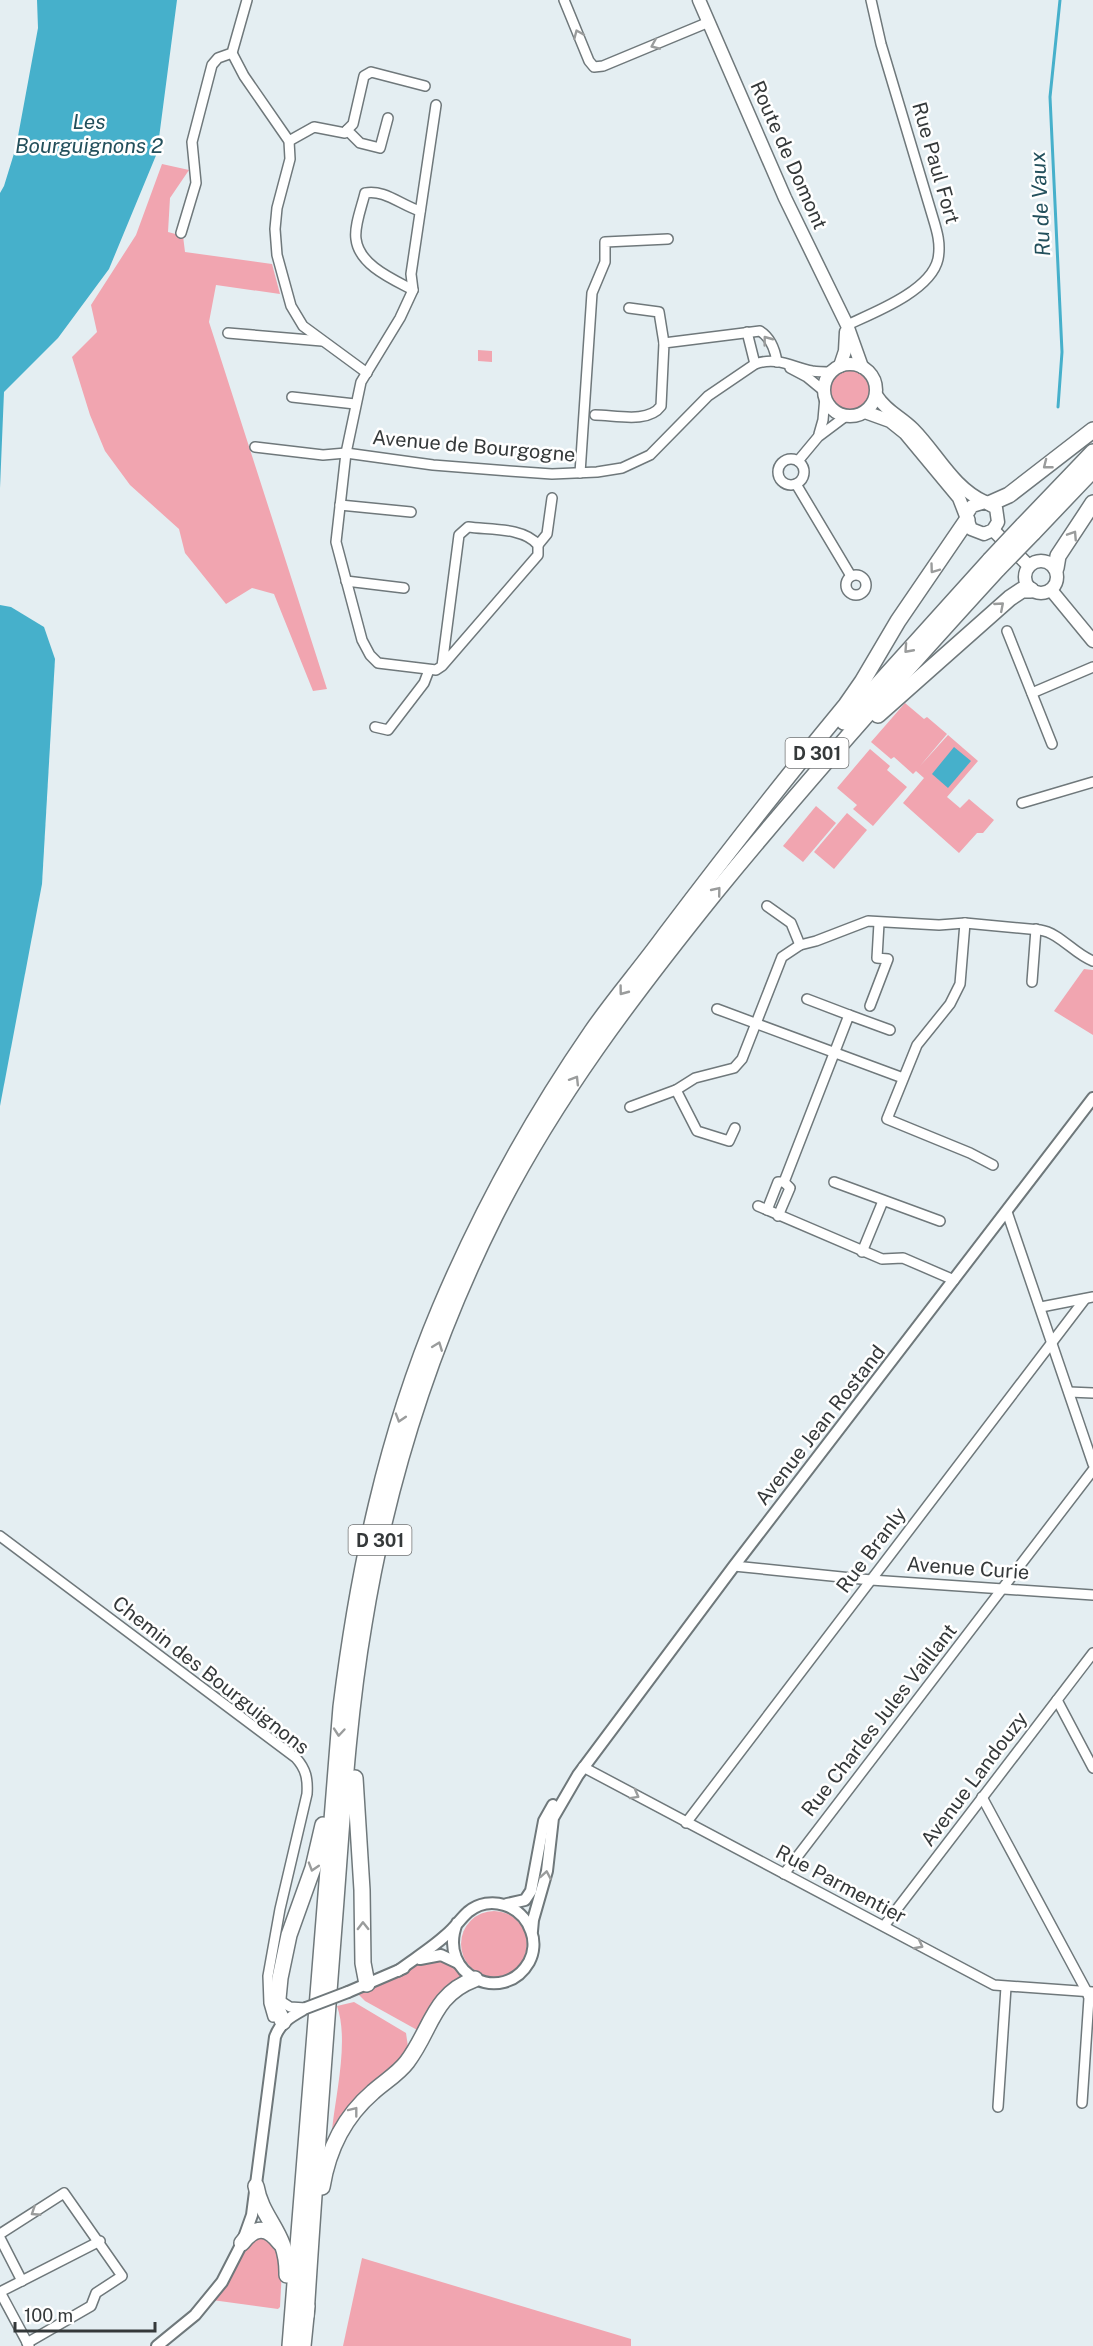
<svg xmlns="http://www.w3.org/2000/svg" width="1093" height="2346" font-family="'Public Sans',sans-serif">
  <rect width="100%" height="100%" fill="#e4eef2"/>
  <g fill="#f1a5b0">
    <polygon points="162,164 189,170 170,198 168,232 183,236 185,252 272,264 280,294 216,285 209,322 327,689 313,691 274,594 252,588 226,604 185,553 179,529 130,485 105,451 90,415 72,357 97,332 91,305 136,235"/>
    <polygon points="478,350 492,351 492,362 478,361"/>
    <circle cx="850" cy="391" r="21"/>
    <polygon points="905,703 924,719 927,717 947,734 920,766 948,735 978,761 947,797 960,808 969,799 994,820 983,833 977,833 959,853 903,803 924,778 916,771 913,774 894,757 891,759 871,742"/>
    <polygon points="870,749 890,766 887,770 907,787 873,826 853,809 857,805 837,788"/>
    <polygon points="816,806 836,823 803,862 783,846"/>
    <polygon points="847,813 867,830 834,869 814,852"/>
    <polygon points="1084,969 1093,970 1093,1035 1054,1011"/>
    <circle cx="494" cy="1944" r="33"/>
    <polygon points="431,1958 450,1963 462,1978 419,2031 365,2001 358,1994"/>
    <path d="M 354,2002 L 406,2033 L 408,2047 L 404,2057 L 353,2102 L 332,2130 C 336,2093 349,2040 337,2006 Z"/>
    <polygon points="263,2235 276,2246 282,2269 280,2307 278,2309 212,2300 250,2240"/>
    <polygon points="362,2258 631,2339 631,2346 343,2346"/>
  </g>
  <g fill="#46b0cb">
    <polygon points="37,0 177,0 157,153 109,269 58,338 4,392 0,488 0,193 4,186 16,147 38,28"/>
    <polygon points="0,605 11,607 44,627 55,659 42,884 0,1106"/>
    <polygon points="954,747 971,761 948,788 932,774"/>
  </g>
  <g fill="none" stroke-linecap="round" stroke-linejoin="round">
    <polyline stroke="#46b0cb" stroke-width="3" points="1058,407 1062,352 1050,97 1060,0"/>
    <g stroke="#6f787b" stroke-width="12">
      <g id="minor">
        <polyline points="564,0 589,61 594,67 603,66 709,22"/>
        <polyline points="232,53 244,76 289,141 290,159 277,208 275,229 277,255 291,306 303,326 367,373"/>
        <path d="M 436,105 L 411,274 L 413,290 L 400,318 L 361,382 L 346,453 L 336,542 L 362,640 L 370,655 L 378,663 L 436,670 L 442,666 L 538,555 L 538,545 C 524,527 489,530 468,527 L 459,535 L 442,666"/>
        <polyline points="388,118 380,148 360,143 347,130 353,124 364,76 371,72 425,86"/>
        <polyline points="289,141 314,127 345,133 347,130"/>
        <polyline points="181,233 196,183 192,142 212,65 218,58 232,53 247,0"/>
        <path d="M 413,290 C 392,279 359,265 356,239 C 354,226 362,206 365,193 C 384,189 401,205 420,211"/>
        <polyline points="629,308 659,312 664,343"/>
        <path d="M 847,325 C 873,313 931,291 938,259 C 941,244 937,231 933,218 L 881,44 L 871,0"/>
        <polyline points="747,332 755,364"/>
        <polyline points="228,333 322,341"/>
        <polyline points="790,368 807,377 824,391"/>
        <polyline points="292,397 355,404"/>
        <path d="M 595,415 C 615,415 648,424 661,406 L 664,343 L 760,331 C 771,338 775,349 777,362"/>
        <polyline points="819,434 823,420 825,397"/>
        <path d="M 255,447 L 323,455 L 346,453 L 433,465 L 509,471 L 552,474 L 597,472 L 622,468 L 650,455 L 708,396 L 755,364 C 777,356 792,367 812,371 C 818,372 825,372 832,372"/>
        <circle cx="791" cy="472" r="13"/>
        <polyline points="798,461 818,437 846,416"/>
        <polyline points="580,473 592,293 605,262 605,242 668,239"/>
        <polyline points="796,484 851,576"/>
        <polyline points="340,505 411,512"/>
        <polyline points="538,545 547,534 552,498"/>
        <circle cx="856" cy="585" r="10"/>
        <polyline points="346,581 404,588"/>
        <polyline points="1007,631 1052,744"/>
        <polyline points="1032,693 1093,667"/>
        <polyline points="375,727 388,730 424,683 429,670"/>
        <polyline points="1022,803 1093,782"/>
        <polyline points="767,906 791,923 800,945"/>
        <polyline points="965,923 960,984 950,1004 917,1045 887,1119 970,1153 993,1165"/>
        <polyline points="1032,982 1036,929"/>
        <polyline points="807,999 849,1015"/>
        <polyline points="870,1006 888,959 877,958 879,923"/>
        <polyline points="717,1009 903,1078"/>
        <polyline points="676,1090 697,1131 729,1141 735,1128"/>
        <path d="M 630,1107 L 676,1090 L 695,1078 L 734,1068 L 742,1059 L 782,957 L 800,945 L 816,941 L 868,921 L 939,925 L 965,923 L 1040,930 C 1060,933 1074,954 1093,961"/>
        <polyline points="834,1182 940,1221"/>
        <polyline points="758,1206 882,1259 903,1258 954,1280"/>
        <polyline points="767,1210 778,1182 784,1182 849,1015 890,1030"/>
        <polyline points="1007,1212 1093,1464"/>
        <polyline points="778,1216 790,1188 784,1182"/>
        <polyline points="862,1252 883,1201"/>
        <polyline points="1041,1307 1093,1297"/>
        <polyline points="1069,1392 1093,1393"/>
        <path d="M 0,1536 L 296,1758 C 306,1769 308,1779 307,1794 L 280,1909 L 268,1976 L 269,2003 L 273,2017"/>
        <polyline points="734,1566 871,1580 1093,1595"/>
        <polyline points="1057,1700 1093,1768"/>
        <polyline points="583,1767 994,1985 1093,1992"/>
        <polyline points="982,1797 1087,1992 1089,1998 1082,2103"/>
        <polyline points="686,1823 1085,1299"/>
        <polyline points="784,1874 1093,1470"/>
        <polyline points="884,1926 1093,1653"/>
        <polyline points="276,1998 290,2007 306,2008"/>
        <polyline points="998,2107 1006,1987"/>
        <polyline points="0,2234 64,2193 122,2276 96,2293 91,2306 27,2343"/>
        <polyline points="0,2238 22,2281"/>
        <polyline points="0,2292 100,2241"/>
        <polyline points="0,2292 29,2346"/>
      </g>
    </g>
    <g stroke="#6f787b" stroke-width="14">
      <g id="tertiary">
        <polyline points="507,1904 525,1900 531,1891 544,1821 553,1805"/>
        <polyline points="532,1931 533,1920 547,1871 553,1818 578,1775 734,1566 1093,1098"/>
        <polyline points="420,1959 441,1955 458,1963"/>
        <path d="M 398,1971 C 414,1959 432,1948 446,1935 C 455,1928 460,1919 468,1912 C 490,1894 522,1905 531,1931 C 535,1941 534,1953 529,1962 C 504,2006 436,1976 457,1923"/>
        <polyline points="348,1992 404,1968"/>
        <path d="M 157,2346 L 195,2315 L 222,2282 L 242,2243 L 252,2215 L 275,2037 C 281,2021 292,2016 306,2008"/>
      </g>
    </g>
    <g stroke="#6f787b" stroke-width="15">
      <g id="secondary">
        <polyline points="699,0 785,198 847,325 862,367"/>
        <circle cx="850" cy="390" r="26"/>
        <polyline points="840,366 845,351 846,332"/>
        <path d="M 876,395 C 887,412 900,416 913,429 C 937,453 953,488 985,502"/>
        <polyline points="865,412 890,421 905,433 959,498 971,529 984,534 993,530 998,522 996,508 985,502 972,506 967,514"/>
        <polyline points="993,530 1029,566"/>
        <circle cx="1041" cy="577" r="16"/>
        <polyline points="1051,590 1093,641"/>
      </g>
    </g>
    <g stroke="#6f787b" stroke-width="18">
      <g id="trunk">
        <polyline points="991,503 1009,495 1093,430"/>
        <polyline points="1023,525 1093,452"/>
        <polyline points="1033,533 1093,470"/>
        <polyline points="1056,568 1058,556 1093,503"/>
        <polyline points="878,715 1010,598 1022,590 1031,590"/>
        <polyline points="844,722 990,560"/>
        <polyline points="355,1778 362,1890 363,1963 367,1984"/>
        <polyline points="283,2022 277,2009 280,1978 289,1935 313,1868 323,1825"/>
        <path d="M 256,2186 C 262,2221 288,2232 287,2275"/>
        <path d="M 322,2187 C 328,2150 344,2117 373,2092 C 384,2082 398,2074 407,2062 C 432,2029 432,1995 475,1979"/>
        <path d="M 242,2243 C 255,2226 267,2226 280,2243"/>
        <path d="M 306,2316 C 314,2186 324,2056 334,1926 C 342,1825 347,1723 364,1624 C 387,1482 431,1344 495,1216 C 554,1099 633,995 715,893 C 806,782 901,675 998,569"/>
        <path d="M 290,2346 L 341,1707 C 358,1570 386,1436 440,1308 C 481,1211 532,1118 592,1031 C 615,998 641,968 665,935 C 724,857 784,780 846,705 L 862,682 L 898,621 L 967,520"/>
        <polyline points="303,2346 307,2306"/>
      </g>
    </g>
    <use href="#minor" stroke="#fff" stroke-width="9"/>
    <use href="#tertiary" stroke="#fff" stroke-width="10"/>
    <use href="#secondary" stroke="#fff" stroke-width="12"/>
    <use href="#trunk" stroke="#fff" stroke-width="15"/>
    <g stroke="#6f787b" stroke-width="14" stroke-linecap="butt">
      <polyline id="tertiary-bridge" points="306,2008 348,1992"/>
    </g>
    <g stroke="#6f787b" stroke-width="18" stroke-linecap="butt">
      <g id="trunk-bridge">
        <polyline points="990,560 1023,525"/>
        <polyline points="998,569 1033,533"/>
      </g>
    </g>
    <use href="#tertiary-bridge" stroke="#fff" stroke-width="10"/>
    <use href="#trunk-bridge" stroke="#fff" stroke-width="15"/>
  </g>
  <defs><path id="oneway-chevron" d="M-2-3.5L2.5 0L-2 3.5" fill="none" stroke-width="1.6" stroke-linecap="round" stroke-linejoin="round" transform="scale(1.5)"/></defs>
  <g stroke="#9a9c9c">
    <use href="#oneway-chevron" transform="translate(578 34) rotate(-113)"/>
    <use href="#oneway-chevron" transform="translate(655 45) rotate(157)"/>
    <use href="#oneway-chevron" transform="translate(767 340) rotate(-127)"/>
    <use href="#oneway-chevron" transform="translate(1047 465) rotate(142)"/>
    <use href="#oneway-chevron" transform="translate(1073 535) rotate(-57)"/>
    <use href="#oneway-chevron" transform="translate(934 569) rotate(126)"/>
    <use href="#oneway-chevron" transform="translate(1000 606) rotate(-41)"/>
    <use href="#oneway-chevron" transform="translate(908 649) rotate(132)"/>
    <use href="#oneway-chevron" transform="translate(717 891) rotate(-51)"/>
    <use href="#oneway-chevron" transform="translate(623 991) rotate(127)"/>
    <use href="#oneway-chevron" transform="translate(575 1080) rotate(-58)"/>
    <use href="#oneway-chevron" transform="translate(438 1346) rotate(-69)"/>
    <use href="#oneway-chevron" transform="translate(400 1418) rotate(107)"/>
    <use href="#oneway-chevron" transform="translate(339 1732) rotate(95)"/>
    <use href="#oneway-chevron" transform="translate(635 1795) rotate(29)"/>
    <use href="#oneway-chevron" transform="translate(313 1867) rotate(107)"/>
    <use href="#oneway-chevron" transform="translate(546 1875) rotate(-80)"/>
    <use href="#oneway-chevron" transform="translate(363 1926) rotate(-91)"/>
    <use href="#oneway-chevron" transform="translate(919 1945) rotate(28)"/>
    <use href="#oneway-chevron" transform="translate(354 2111) rotate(-52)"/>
    <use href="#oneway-chevron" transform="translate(35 2212) rotate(147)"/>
  </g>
  <g text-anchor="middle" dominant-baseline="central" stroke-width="5" stroke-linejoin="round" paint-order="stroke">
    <g fill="#fff" stroke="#727475" stroke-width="1.5">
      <rect x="785.5" y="738" width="63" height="30" rx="4.5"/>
      <rect x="348.5" y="1525" width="63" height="30" rx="4.5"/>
    </g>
    <g font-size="18" font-weight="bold" fill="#35393a">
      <text x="817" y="753">D 301</text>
      <text x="380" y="1540">D 301</text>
    </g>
    <g font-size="20" fill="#35393a" stroke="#fff">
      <text transform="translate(789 155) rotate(66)">Route de Domont</text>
      <text transform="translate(936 163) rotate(74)">Rue Paul Fort</text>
      <text transform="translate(474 446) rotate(5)">Avenue de Bourgogne</text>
      <text transform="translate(820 1425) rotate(-52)">Avenue Jean Rostand</text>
      <text transform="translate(871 1550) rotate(-53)">Rue Branly</text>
      <text transform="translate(968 1568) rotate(4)">Avenue Curie</text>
      <text transform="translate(211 1675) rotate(38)">Chemin des Bourguignons</text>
      <text transform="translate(879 1720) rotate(-52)">Rue Charles Jules Vaillant</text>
      <text transform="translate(974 1779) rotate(-53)">Avenue Landouzy</text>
      <text transform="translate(841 1884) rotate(28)">Rue Parmentier</text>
    </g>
    <g font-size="21" font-style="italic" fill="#23505c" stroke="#fff">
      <text x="89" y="121">Les<tspan x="89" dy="24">Bourguignons 2</tspan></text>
      <text transform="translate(1040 204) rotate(-93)">Ru de Vaux</text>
    </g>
  </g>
  <path d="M15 2322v9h140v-9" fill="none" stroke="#35393a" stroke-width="3"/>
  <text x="24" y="2322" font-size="18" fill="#35393a" stroke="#ffffff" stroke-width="4.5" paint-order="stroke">100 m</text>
</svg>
